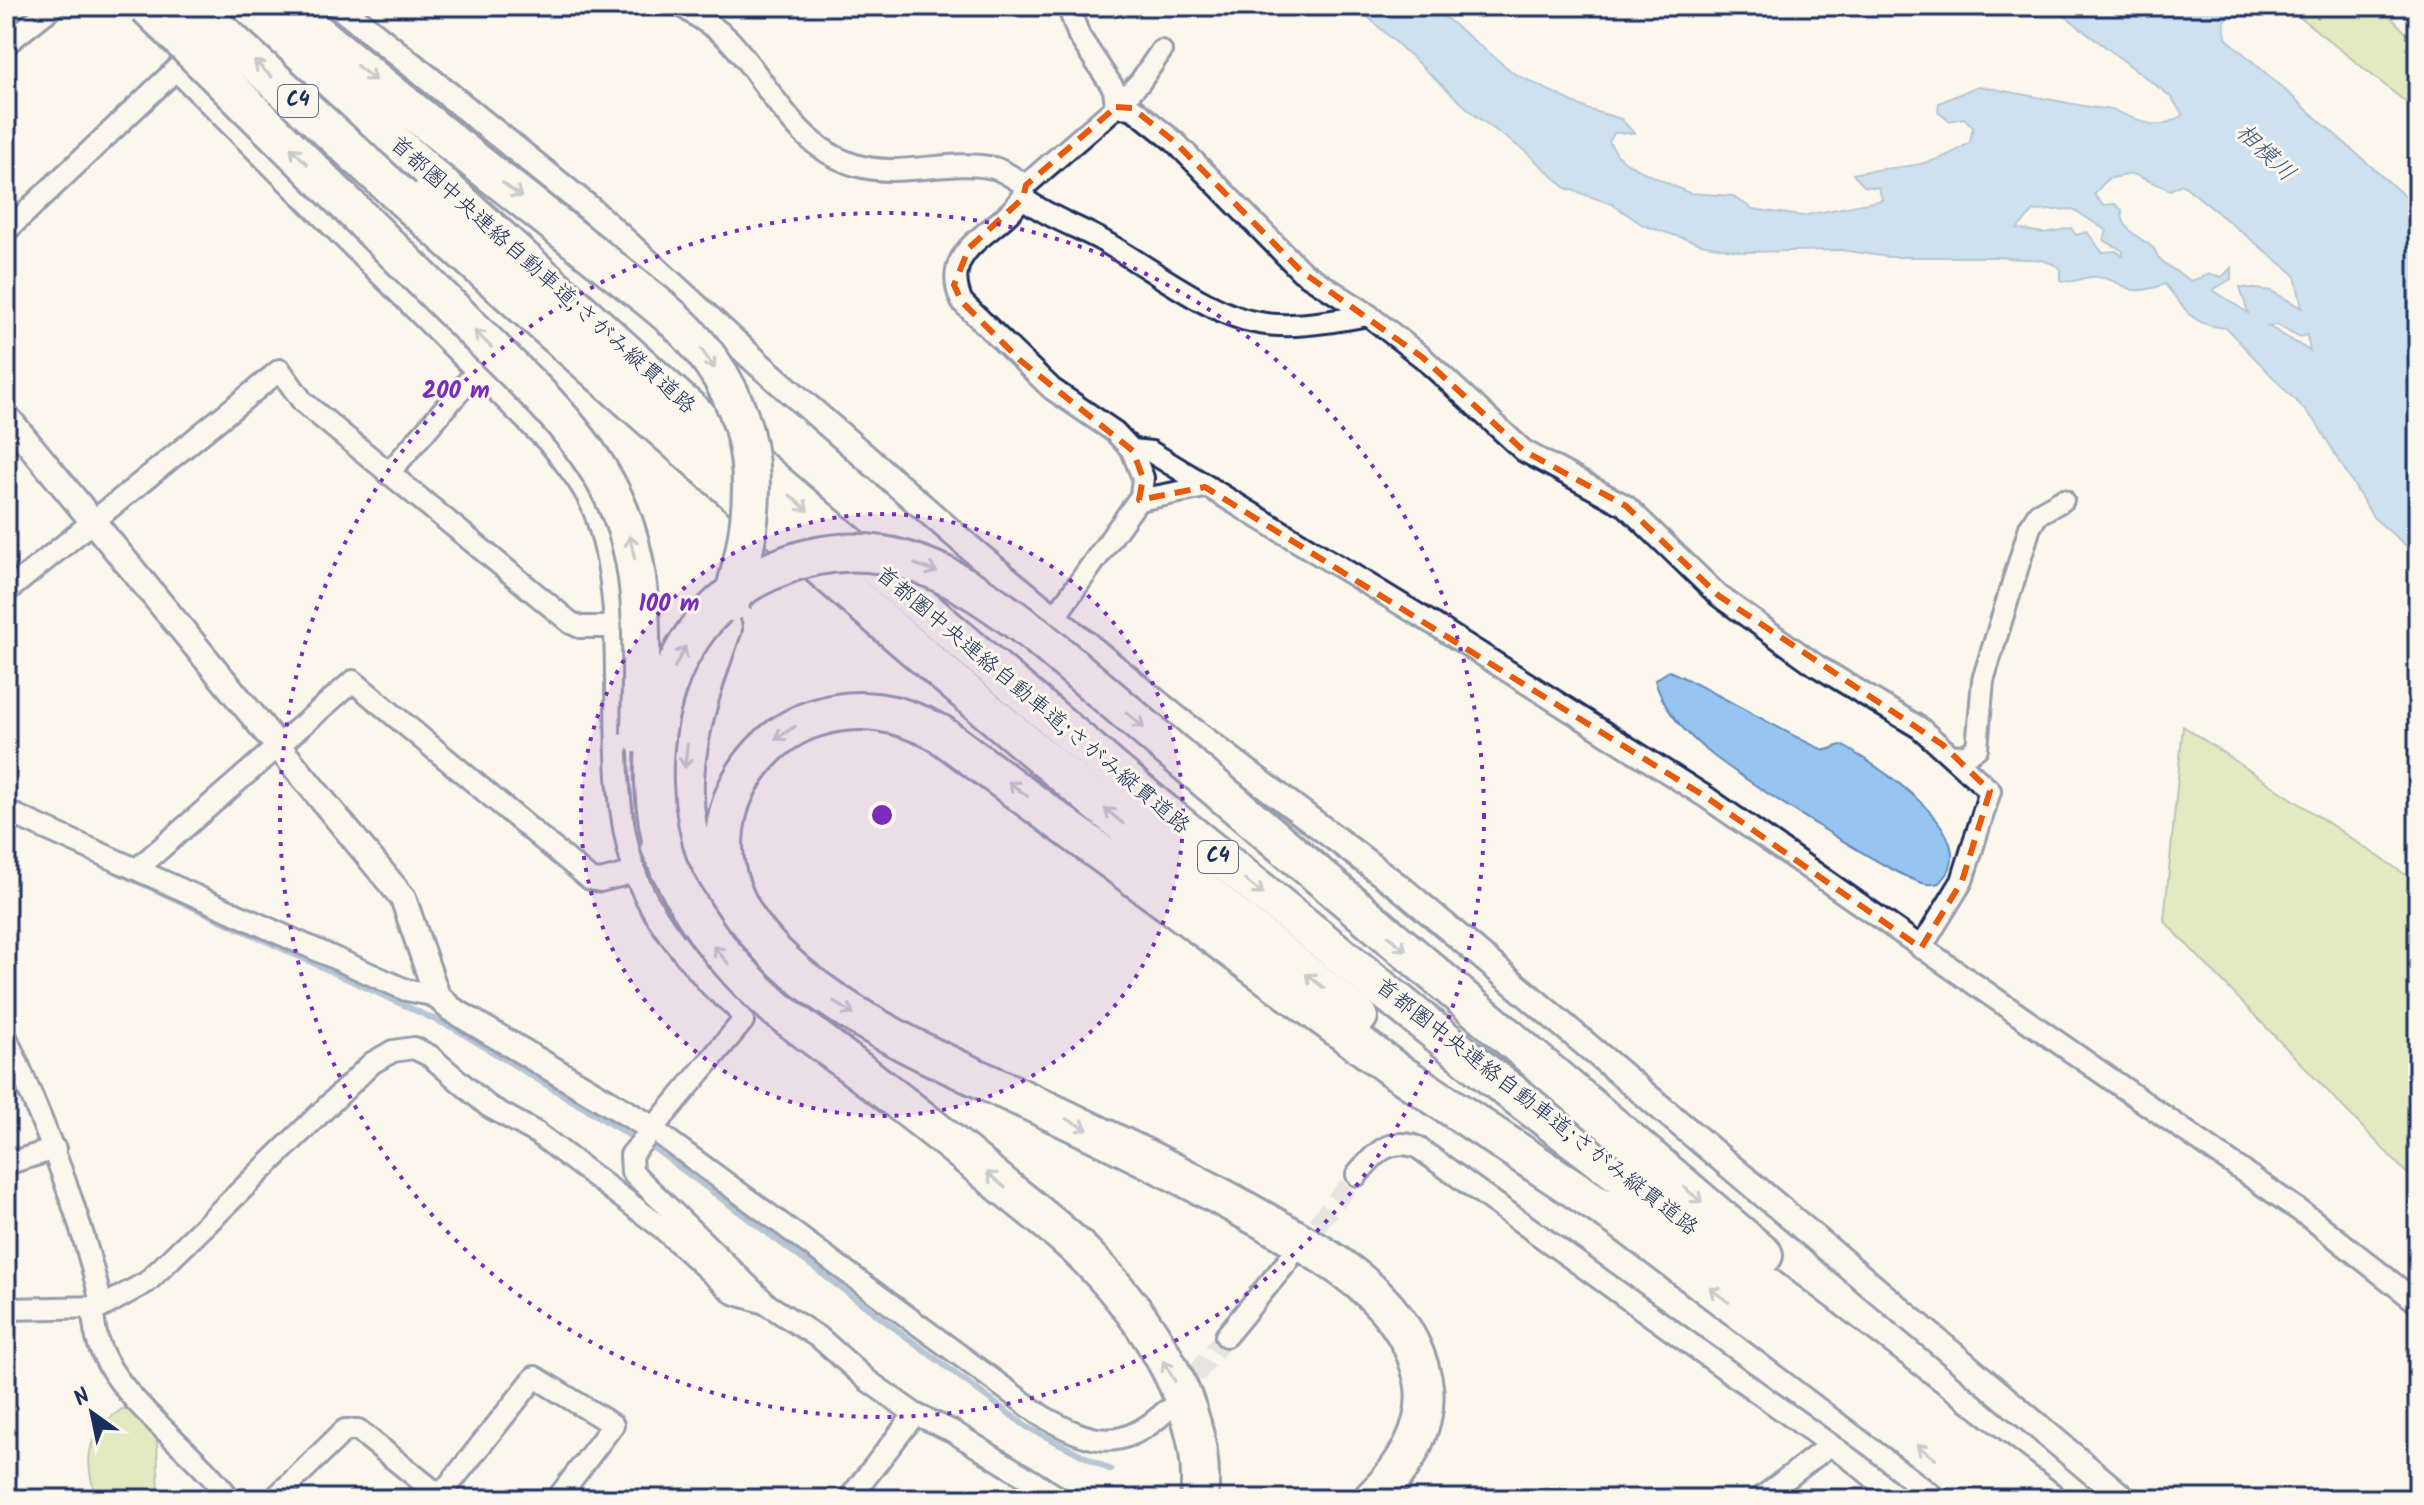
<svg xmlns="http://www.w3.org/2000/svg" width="2424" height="1505" font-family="Kalam,'Klee One',sans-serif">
  <rect width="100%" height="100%" fill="#fbf7ec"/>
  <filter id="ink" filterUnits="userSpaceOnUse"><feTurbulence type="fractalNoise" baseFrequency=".0125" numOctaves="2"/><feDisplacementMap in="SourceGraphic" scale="16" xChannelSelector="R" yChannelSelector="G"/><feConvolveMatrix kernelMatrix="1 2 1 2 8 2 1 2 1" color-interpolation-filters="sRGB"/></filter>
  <g filter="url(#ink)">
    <g fill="#c6d88d" stroke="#708476" stroke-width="2">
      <polygon points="2286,6 2380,6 2418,45 2418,112"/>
      <polygon points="2183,726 2418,883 2418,1185 2164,921"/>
      <path d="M 122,1409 L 135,1409 L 157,1440 L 159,1499 L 100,1499 L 96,1496 C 83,1459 87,1432 122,1409 Z"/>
    </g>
    <g fill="#97c5f1" stroke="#6589b6" stroke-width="2" fill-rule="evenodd">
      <path d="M 1356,6 L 1431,6 L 1515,74 L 1587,109 L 1621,119 L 1634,133 L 1614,133 L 1609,142 L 1619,157 L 1635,168 L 1689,193 L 1732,196 L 1753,209 L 1802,216 L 1882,200 L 1879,188 L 1864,186 L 1853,174 C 1898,164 1928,172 1970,142 L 1973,127 L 1964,118 L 1949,121 L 1938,112 L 1939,103 L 1978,86 L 2095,108 C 2131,107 2145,140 2183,115 L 2171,97 L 2052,6 L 2232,6 L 2224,22 L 2226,38 L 2418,208 L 2418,556 L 2373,517 L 2316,422 L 2226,328 C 2190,325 2186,310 2165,284 C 2121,300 2131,281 2097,277 C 2085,275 2074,285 2060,280 L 2060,268 C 2037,254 2027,262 2002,257 L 1888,257 L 1841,250 L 1743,252 L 1701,244 L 1643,225 L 1612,204 L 1566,188 L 1526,152 L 1477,117 ZM 2133,174 L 2170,190 L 2182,184 L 2295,275 L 2302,308 L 2271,291 L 2240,287 L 2248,313 L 2213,290 L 2231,279 L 2231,268 L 2222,277 L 2210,274 L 2191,281 C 2180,274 2167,267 2159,258 C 2156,255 2156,249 2152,247 C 2140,237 2121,231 2122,210 L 2115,204 L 2103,205 L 2094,195 L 2107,179 ZM 2073,209 L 2107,231 L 2104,240 L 2123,251 L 2123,256 L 2116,251 L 2102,252 L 2087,232 L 2076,235 L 2071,228 L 2044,233 L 2017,229 L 2034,211 ZM 2277,325 L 2300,337 L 2307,335 L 2310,351 L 2268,326 Z"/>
      <path d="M 1669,671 C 1694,680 1815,750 1825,750 C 1832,750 1835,745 1842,745 C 1874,764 1967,822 1950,868 C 1948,873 1942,879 1939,883 C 1935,884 1931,885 1927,884 C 1899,881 1744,779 1715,757 C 1690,738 1663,711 1655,680 Z"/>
    </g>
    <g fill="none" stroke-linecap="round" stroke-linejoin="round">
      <g stroke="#6589b6" stroke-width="6">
        <polyline points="78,854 455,1029 630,1136"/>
        <polyline points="651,1146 1027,1427 1111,1470"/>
      </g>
      <g stroke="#cecfd0" stroke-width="20" stroke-dasharray="20 10" stroke-linecap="butt">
        <polyline points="1298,1248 1357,1175"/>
        <polyline points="1176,1399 1226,1336"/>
      </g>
      <g stroke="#1b2f5e" stroke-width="26">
        <g id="minor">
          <path d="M 682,6 C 698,18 718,28 731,42 C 770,85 794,146 855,165 C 901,179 949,158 994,168 C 1005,171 1016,180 1026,185 L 1116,107 L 1132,108 L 1175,142 L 1301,271 L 1363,311 L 1422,357 L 1524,451 L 1626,506 L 1719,596 L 1817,666 L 1920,728 L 1990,791 L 1962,881 L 1921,948"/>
          <polyline points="1068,6 1079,36 1114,89 1116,107"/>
          <polyline points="6,44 54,6"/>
          <path d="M 176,70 L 551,445 C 568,467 587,489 596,516 C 635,630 598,754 634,870 C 648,913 682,952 711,986 C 722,998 739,1005 743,1021 L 631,1155 L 632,1172 L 768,1305 L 821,1339 L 867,1380 L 915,1414 L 952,1431 L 1061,1499"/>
          <polyline points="1116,107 1140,82 1161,51"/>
          <path d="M 1026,185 C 1016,232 934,240 962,302 L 1052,389 L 1115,432 L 1132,450 L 1143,478 L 1141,496 L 1054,618"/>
          <path d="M 1023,198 C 1048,217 1076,226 1103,241 C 1146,265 1208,313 1254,322 C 1290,330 1333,321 1369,315"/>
          <polyline points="6,231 183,63"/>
          <polyline points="1132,450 1151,452 1440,628 1706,797 2313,1220 2418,1303"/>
          <polyline points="388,474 477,371"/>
          <polyline points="1139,500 1205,487"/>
          <polyline points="6,592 280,370 303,402 571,623 580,627 615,627"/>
          <polyline points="1954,756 1966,755 1977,748 1983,680 2030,527 2038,514 2063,500"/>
          <polyline points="6,811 406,990 437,996"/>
          <polyline points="137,869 353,681 590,879 600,881 635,872"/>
          <path d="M 6,1037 C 45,1125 81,1213 102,1307"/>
          <path d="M 650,1127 L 1042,1416 C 1092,1444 1121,1453 1166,1411"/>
          <polyline points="6,1164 55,1149"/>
          <path d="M 1357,1175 C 1374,1154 1389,1137 1417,1147 L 1857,1464 L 1899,1499"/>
          <path d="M 92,1308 C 94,1321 95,1338 101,1350 C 123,1403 195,1451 230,1499"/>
          <polyline points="6,1309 102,1307 147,1282 372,1063 393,1051 414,1048 430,1056 488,1106 537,1133 662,1228 733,1293 765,1303"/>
          <polyline points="1226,1336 1288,1261"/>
          <polyline points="274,1499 345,1430 358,1430 440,1496 535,1377 613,1425 557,1499"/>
          <polyline points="849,1499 915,1414"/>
          <polyline points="1760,1499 1830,1445"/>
        </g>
      </g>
      <g stroke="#1b2f5e" stroke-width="30">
        <g id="tertiary">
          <polyline points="339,6 590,209 761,366 977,554 1176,718 1402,889 2124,1499"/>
          <polyline points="6,416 403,898 437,996 451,1009 650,1127"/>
        </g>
      </g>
      <g stroke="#1b2f5e" stroke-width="42">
        <g id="motorway">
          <polyline points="244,6 681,402 1156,806 1485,1072 2046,1499"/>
          <polyline points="284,6 451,142"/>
          <path d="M 403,198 C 715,478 1030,755 1359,1016"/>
          <path d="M 723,628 C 689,723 656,822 726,911"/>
          <path d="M 777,1009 C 849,1063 921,1117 989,1174 C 1022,1202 1057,1227 1087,1257 C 1147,1318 1209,1410 1199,1499"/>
          <polyline points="1634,1144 1764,1255"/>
          <polyline points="1604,1207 1988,1499"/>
          <path d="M 1372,1499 C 1403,1470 1432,1425 1423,1380 C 1406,1297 1329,1258 1261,1219 C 1191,1179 1118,1144 1045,1109 C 939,1058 689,968 728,813 C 739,770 773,731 816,718 C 860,704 899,712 939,733 L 1392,1068 L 1624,1222"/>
        </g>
      </g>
      <use href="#minor" stroke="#fbf7ec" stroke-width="20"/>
      <use href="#tertiary" stroke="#fbf7ec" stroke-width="24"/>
      <use href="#motorway" stroke="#fbf7ec" stroke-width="36"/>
      <g stroke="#1b2f5e" stroke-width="42" stroke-linecap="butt">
        <g id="motorway-bridge">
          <path d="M 147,6 L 536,392 C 650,510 643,580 640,735"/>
          <polyline points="193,6 403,198"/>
          <path d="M 451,142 C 502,182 552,222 603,262 C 631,285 662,306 687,332 C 764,414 762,502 731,603"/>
          <path d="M 660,847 C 687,913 724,962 777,1009"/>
          <path d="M 669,869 C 633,758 658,617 776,569 C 811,554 846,549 883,555 C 942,565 991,601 1037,636 L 1634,1144"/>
        </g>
      </g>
      <use href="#motorway-bridge" stroke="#fbf7ec" stroke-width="36"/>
    </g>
    <defs><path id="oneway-shaft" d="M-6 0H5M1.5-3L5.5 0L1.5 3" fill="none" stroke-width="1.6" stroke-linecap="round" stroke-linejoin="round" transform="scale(2)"/></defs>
    <g stroke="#8b93a5">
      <use href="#oneway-shaft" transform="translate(263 69) rotate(-138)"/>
      <use href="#oneway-shaft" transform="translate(366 73) rotate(39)"/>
      <use href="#oneway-shaft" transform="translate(299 156) rotate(-135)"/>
      <use href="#oneway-shaft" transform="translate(512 190) rotate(38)"/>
      <use href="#oneway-shaft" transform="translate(483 339) rotate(-135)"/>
      <use href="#oneway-shaft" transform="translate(708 359) rotate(55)"/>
      <use href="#oneway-shaft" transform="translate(799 503) rotate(41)"/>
      <use href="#oneway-shaft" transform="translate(632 547) rotate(-103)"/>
      <use href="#oneway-shaft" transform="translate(926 568) rotate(20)"/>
      <use href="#oneway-shaft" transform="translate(680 657) rotate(-62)"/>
      <use href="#oneway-shaft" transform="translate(1135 720) rotate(41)"/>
      <use href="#oneway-shaft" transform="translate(785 733) rotate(147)"/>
      <use href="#oneway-shaft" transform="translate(686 756) rotate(96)"/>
      <use href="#oneway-shaft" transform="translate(1018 789) rotate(-143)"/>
      <use href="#oneway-shaft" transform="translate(1114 816) rotate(-140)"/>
      <use href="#oneway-shaft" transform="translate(1254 887) rotate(39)"/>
      <use href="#oneway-shaft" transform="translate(1397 943) rotate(40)"/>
      <use href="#oneway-shaft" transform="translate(721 955) rotate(-131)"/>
      <use href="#oneway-shaft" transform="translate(1315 981) rotate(-142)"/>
      <use href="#oneway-shaft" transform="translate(844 1008) rotate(33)"/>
      <use href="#oneway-shaft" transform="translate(1077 1124) rotate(26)"/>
      <use href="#oneway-shaft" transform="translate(996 1180) rotate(-140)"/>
      <use href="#oneway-shaft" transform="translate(1693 1195) rotate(41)"/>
      <use href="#oneway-shaft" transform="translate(1719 1295) rotate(-143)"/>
      <use href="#oneway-shaft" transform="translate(1169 1371) rotate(-120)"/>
      <use href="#oneway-shaft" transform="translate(1926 1452) rotate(-143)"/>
    </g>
  </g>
  <path d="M0 0H2424V1505H0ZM 1116,107 L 1132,108 L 1175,142 L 1301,271 L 1422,357 L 1524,451 L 1626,506 L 1719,596 L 1943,745 L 1990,791 L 1962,881 L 1921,948 L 1706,797 L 1205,487 L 1139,500 L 1143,478 L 1133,451 L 1021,361 L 962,302 L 954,285 L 969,248 L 1023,198 L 1026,185 Z" fill="#fbf7ec" fill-opacity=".55" fill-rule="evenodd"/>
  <path fill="none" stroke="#e8590c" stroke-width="6" stroke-dasharray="16 10" stroke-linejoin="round" d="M 1116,107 L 1132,108 L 1175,142 L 1301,271 L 1422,357 L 1524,451 L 1626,506 L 1719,596 L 1943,745 L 1990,791 L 1962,881 L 1921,948 L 1706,797 L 1205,487 L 1139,500 L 1143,478 L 1133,451 L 1021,361 L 962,302 L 954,285 L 969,248 L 1023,198 L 1026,185 Z"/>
  <circle cx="882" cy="815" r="301" fill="#7b2cbf" fill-opacity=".12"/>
  <g fill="none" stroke="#7b2cbf" stroke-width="4" stroke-dasharray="4 8">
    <circle cx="882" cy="815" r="301"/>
    <circle cx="882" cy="815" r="602"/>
  </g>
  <g text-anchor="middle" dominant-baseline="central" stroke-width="6" stroke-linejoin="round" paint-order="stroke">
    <g fill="#fbf7ec" stroke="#5e6b89" stroke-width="2">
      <rect x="278" y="85" width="40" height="32" rx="6"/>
      <rect x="1198" y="841" width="40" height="32" rx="6"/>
    </g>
    <g font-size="20" font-weight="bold" fill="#1b2f5e">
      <text x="298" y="101">C4</text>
      <text x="1218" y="857">C4</text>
    </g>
    <g font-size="22" fill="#1b2f5e" stroke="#fbf7ec">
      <text transform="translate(542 276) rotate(42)">首都圏中央連絡自動車道;さがみ縦貫道路</text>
      <text transform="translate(1032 701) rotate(40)">首都圏中央連絡自動車道;さがみ縦貫道路</text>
      <text transform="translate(1536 1108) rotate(38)">首都圏中央連絡自動車道;さがみ縦貫道路</text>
    </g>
    <g font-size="24" font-style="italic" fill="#3a5483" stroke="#fbf7ec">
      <text transform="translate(2265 153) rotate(44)">相模川</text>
    </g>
  </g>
  <circle cx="882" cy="815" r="12" fill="#7b2cbf" stroke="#fbf7ec" stroke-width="4"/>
  <g font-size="24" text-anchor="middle" font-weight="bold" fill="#7b2cbf" stroke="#fbf7ec" stroke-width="6" stroke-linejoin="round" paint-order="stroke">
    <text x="456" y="398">200 m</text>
    <text x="669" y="611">100 m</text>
  </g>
  <rect width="2424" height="1505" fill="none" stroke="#fbf7ec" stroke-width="32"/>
  <rect x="16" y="16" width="2392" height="1473" fill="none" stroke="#1b2f5e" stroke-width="3" filter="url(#ink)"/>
  <g transform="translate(92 1413) rotate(327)" stroke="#fbf7ec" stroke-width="6" paint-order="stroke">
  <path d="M0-6L14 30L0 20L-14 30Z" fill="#1b2f5e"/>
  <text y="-12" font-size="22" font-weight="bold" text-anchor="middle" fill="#1b2f5e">N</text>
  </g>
</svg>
